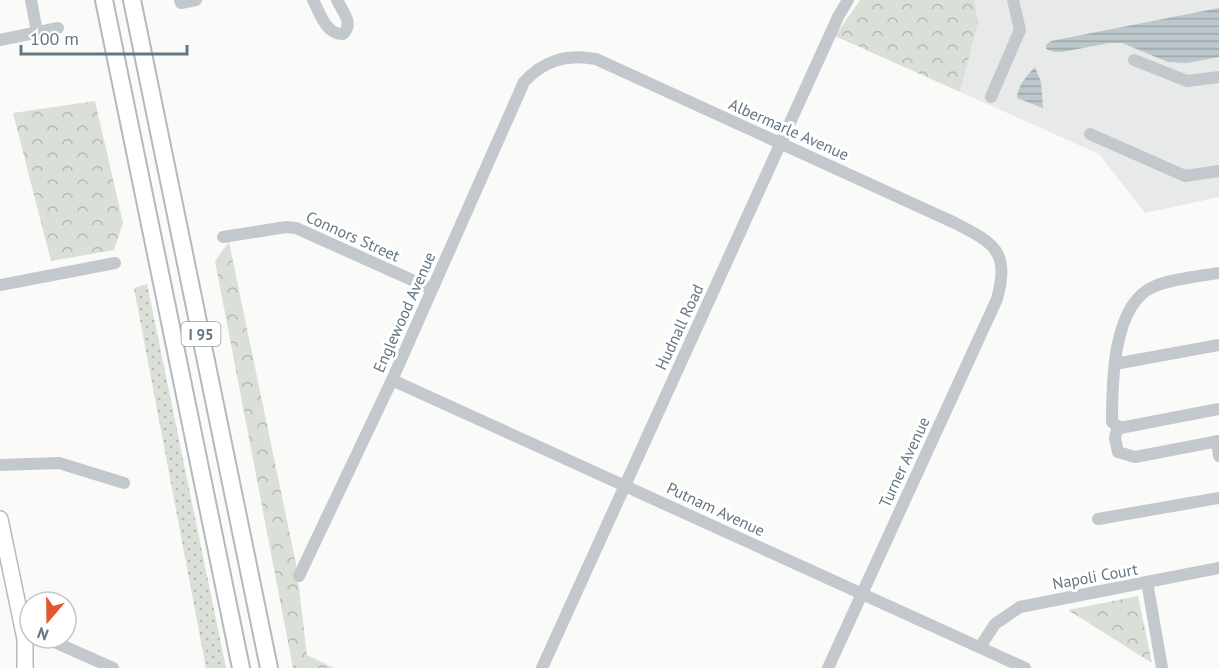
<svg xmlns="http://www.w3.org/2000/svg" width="1219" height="668" font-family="'PT Sans',sans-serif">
  <defs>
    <pattern id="grass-dots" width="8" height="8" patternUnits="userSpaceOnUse" patternTransform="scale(1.5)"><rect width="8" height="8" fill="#dadfd7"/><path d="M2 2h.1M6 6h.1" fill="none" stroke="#b4b9b4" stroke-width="1.8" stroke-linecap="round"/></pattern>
    <pattern id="forest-crowns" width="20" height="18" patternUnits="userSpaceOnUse" patternTransform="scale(1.5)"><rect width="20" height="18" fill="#dadfd7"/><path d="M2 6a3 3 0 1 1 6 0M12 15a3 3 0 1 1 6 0" fill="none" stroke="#b4b9b4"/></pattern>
    <pattern id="water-rules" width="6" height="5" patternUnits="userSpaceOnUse" patternTransform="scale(1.5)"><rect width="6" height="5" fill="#bbc7cb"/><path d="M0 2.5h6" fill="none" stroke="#9ca6aa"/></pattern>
  </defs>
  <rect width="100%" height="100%" fill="#fafaf8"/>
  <polygon fill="#e8e9e9" points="973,0 1219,0 1219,197 1145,213 1099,154 960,92 977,23"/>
  <polygon fill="url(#grass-dots)" points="147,284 226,668 206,668 134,288"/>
  <g fill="url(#forest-crowns)">
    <polygon points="860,0 974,0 978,22 960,92 835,36"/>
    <polygon points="95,101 123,223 114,250 51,261 13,113"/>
    <polygon points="229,242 296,564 307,655 334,668 293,668 215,261"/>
    <polygon points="1138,596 1152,663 1068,610"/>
  </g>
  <g fill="url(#water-rules)">
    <polygon points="1219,8 1219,57 1187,63 1168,62 1122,43 1109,43 1062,52 1054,52 1046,49 1046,45 1051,41"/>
    <path d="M 1035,67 L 1041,82 L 1043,108 L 1017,98 C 1017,87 1027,75 1035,67 Z"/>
  </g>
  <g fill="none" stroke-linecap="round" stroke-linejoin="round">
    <g stroke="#b5babe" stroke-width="18">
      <polyline id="major" points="0,519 25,639 25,668"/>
    </g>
    <g stroke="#b4b9bd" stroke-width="20">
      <g id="highway">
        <polyline points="104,0 241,668"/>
        <polyline points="132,0 269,668"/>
      </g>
    </g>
    <g stroke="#c3c8cc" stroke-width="12">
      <polyline points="31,0 37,32"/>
      <polyline points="180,0 181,3 196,0"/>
      <path d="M 313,0 C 320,13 326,35 343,34 C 354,24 343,12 337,0"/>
      <polyline points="0,40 58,28"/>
      <polyline points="1134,60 1187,81 1219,77"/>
      <polyline points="991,97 1020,30 1013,0"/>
      <polyline points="1090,134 1185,176 1219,171"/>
      <polyline points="223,237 286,227 296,228 432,289"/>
      <path d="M 1219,273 C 1201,276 1171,279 1155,286 C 1112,303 1112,384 1112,422 L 1120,428 L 1219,409"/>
      <polyline points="0,285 115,263"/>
      <polyline points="1115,364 1219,345"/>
      <polyline points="392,380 1025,668"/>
      <polyline points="1118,426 1115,438 1118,452 1135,457 1219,441"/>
      <polyline points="1217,441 1219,456"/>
      <polyline points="0,465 59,463 124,483"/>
      <polyline points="1098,519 1219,498"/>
      <path d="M 299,576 L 392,380 L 524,82 C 544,60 567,54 596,59 L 955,223 C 994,243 1010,251 997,299 L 828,668"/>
      <polyline points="1147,582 1219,568"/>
      <polyline points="25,639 43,638 52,641 113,668"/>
      <polyline points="980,647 995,624 1020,607 1147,582 1162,668"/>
      <polyline points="542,668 838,17 848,0"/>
    </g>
    <use href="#major" stroke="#fff" stroke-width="15"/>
    <use href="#highway" stroke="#fff" stroke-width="16"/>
  </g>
  <g text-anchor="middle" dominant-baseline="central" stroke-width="6" stroke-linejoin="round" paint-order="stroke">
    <rect fill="#fff" stroke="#939fa8" stroke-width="1.5" x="181.5" y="322" width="39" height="24" rx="4.5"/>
    <g font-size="15" font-weight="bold" fill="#657683">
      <text x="201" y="334">I 95</text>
    </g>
    <g font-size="16" fill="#657683" stroke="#fff">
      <text transform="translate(789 129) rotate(24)">Albermarle Avenue</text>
      <text transform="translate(353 236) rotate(24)">Connors Street</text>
      <text transform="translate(404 312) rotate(-66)">Englewood Avenue</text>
      <text transform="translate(679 327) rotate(-65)">Hudnall Road</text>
      <text transform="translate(904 462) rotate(-65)">Turner Avenue</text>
      <text transform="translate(716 509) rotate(25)">Putnam Avenue</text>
      <text transform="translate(1095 576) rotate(-10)">Napoli Court</text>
    </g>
  </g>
  <g transform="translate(48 620) rotate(200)"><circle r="28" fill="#ffffff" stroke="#c1c8cd" stroke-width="1.5"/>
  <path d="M0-4.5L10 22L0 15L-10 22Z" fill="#e4572e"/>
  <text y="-9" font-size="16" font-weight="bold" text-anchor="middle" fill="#657683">N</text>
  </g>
  <path d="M21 45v9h166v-9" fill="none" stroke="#657683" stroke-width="3"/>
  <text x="30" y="45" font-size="18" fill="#657683" stroke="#ffffff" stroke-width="4.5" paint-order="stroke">100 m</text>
</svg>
